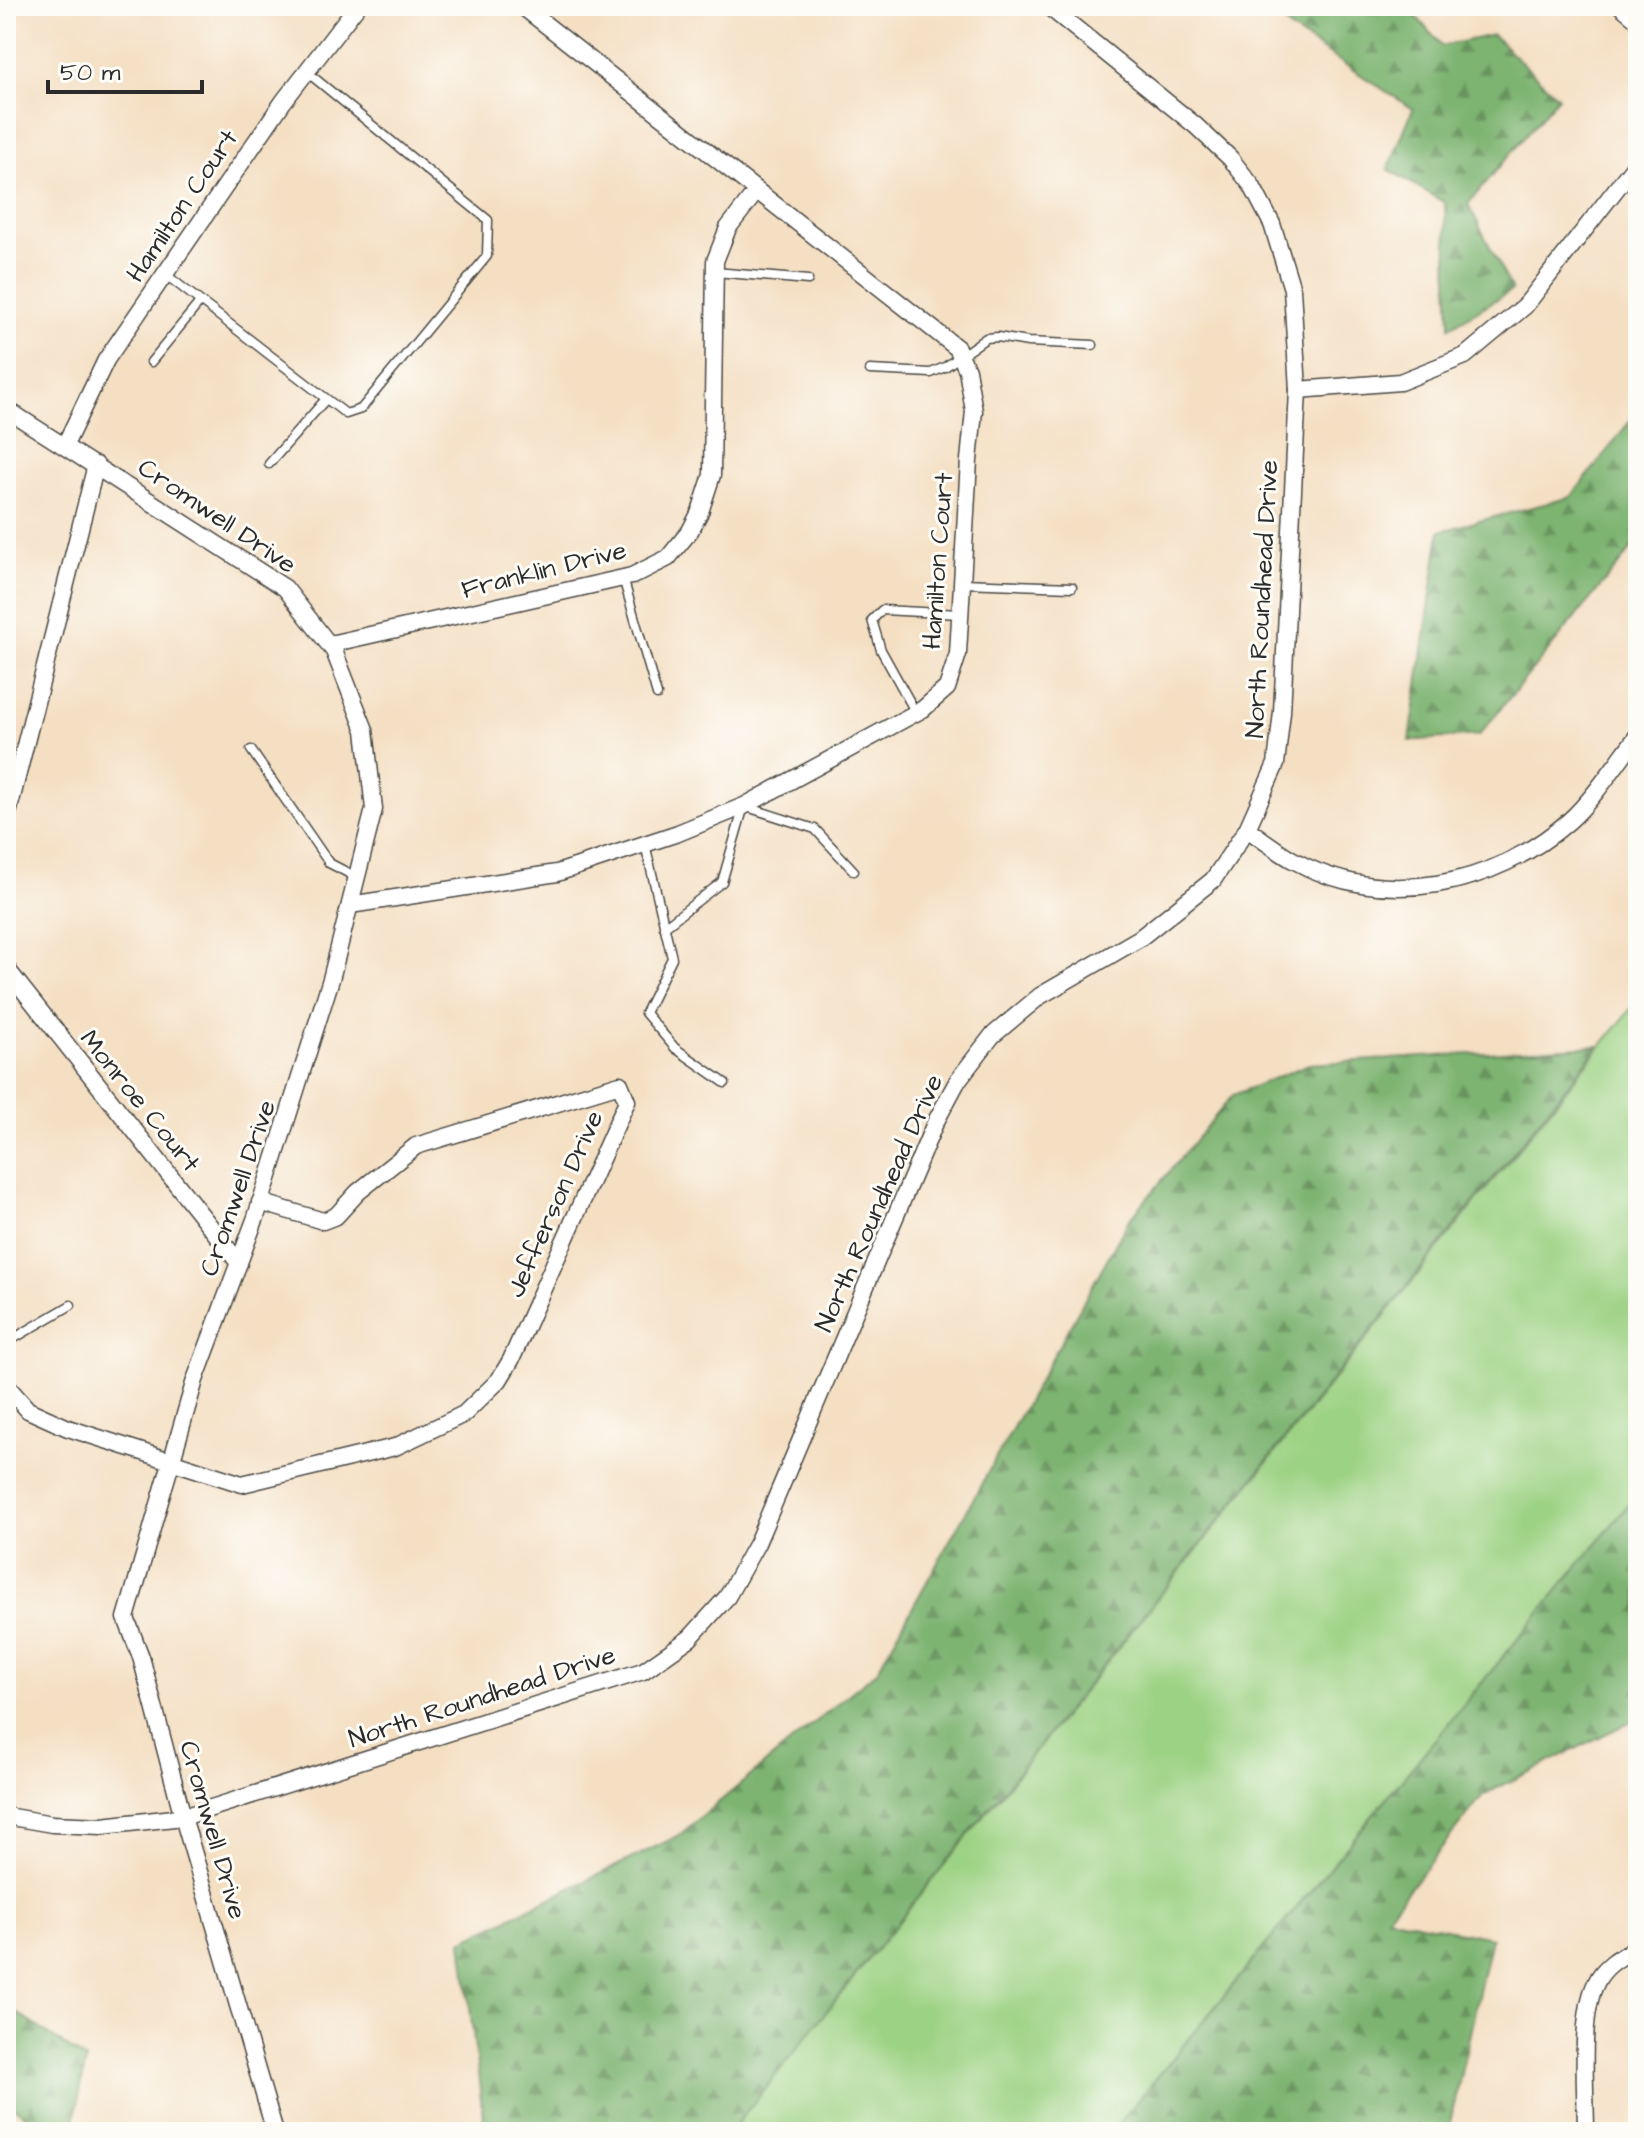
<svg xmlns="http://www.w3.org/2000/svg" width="1644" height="2138" font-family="'Architects Daughter',sans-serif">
  <defs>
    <pattern id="forest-firs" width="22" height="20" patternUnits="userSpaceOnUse" patternTransform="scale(2)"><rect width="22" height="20" fill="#7db471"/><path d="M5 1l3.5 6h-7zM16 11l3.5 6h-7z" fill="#67935d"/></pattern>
  </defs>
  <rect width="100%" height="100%" fill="#fdfcf7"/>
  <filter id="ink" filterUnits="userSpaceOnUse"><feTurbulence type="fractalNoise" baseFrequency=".0125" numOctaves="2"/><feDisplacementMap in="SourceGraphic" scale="16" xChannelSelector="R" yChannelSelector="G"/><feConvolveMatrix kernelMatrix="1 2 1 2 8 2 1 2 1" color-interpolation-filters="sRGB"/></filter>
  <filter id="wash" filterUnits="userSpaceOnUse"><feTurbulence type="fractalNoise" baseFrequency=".006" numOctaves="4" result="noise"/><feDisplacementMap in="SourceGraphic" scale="32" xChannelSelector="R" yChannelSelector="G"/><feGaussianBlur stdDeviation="1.8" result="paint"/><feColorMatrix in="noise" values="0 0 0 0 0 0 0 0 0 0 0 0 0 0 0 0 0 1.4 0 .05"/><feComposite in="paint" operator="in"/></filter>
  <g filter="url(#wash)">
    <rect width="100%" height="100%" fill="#f4dfc3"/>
    <polygon fill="#9cd283" stroke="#647e57" stroke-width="2" points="1638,1000 1638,1493 1112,2132 730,2132"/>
    <g fill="url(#forest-firs)" stroke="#54704e" stroke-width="2">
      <polygon points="1272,6 1407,6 1442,46 1493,35 1558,97 1468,204 1512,290 1450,327 1445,203 1388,169 1413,109 1289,28"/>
      <polygon points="1638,411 1638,541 1479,735 1410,741 1440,531 1571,497"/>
      <polygon points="1599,1046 730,2132 485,2132 462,1941 678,1836 877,1671 1129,1220 1233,1095 1309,1064"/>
      <polygon points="1638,1493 1638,1718 1483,1795 1387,1917 1491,1938 1448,2132 1112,2132"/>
      <polygon points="6,2005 86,2060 73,2132 52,2132 6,2103"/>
    </g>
  </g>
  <g filter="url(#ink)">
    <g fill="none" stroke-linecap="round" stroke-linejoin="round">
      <g stroke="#494642" stroke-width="11">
        <g id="service">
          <polyline points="715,272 808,280"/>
          <polyline points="165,274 346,414 361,409 487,256 488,220 307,72"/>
          <polyline points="151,362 200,302"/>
          <polyline points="870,370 931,373 945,367 986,338 998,337 1028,342 1093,345"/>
          <polyline points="269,464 326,399"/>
          <polyline points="623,578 657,695"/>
          <polyline points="962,583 1072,587"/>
          <polyline points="916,713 881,650 872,620 882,610 960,614"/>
          <polyline points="251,750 329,863 356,877"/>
          <polyline points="645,844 672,958 645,1013 675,1048 725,1083"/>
          <polyline points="664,927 722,882 744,806 815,829 854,871"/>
          <polyline points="6,1343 71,1305"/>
        </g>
      </g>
      <g stroke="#494642" stroke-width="19">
        <g id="minor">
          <polyline points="1621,6 1638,20"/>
          <polyline points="1298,390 1400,382 1465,356 1525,306 1638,161"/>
          <polyline points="6,409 285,588 334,651 365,730 374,809 331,979 256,1217 195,1380 126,1618 141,1657 183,1817 275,2132"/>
          <polyline points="65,445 106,360 283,102 357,6"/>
          <polyline points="330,644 632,576 668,558 690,531 700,512 712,475 715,261 728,228 756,192"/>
          <polyline points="6,821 96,465"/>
          <path d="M 1247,829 C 1262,839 1277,851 1293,860 C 1383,910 1494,887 1569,821 C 1592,801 1619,760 1638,735"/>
          <polyline points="350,905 557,873 678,833 744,806 923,709 947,688 958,654 969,460 974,411 967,370 957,348 522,6"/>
          <polyline points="6,968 239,1263"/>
          <polyline points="6,1385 28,1410 68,1428 242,1484 395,1447 464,1414 499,1380 511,1360 627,1101 620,1084 416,1146 358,1192 336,1216 323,1221 260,1202"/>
          <polyline points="6,1816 52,1824 102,1826 183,1817 643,1671 690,1638 727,1597 757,1543 935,1123 958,1080 992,1036 1040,996 1140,938 1213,880 1247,829 1276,764 1282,712 1298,390 1292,289 1272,224 1252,186 1230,158 1196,126 1048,6"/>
          <path d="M 1586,2132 C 1586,2093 1579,2016 1596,1983 C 1604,1965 1622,1956 1638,1947"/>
        </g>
      </g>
      <use href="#service" stroke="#fff" stroke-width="8"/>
      <use href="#minor" stroke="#fff" stroke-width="16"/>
    </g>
  </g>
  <g text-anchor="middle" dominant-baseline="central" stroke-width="6" stroke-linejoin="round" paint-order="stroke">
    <g font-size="26" fill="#2b2b2b" stroke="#fdfcf7">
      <text transform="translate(182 206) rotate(-56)">Hamilton Court</text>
      <text transform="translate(217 516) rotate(34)">Cromwell Drive</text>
      <text transform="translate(938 561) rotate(-86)">Hamilton Court</text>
      <text transform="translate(544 570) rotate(-14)">Franklin Drive</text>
      <text transform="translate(1262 599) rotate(-87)">North Roundhead Drive</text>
      <text transform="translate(140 1101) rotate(51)">Monroe Court</text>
      <text transform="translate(238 1188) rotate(-71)">Cromwell Drive</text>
      <text transform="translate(879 1203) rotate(-66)">North Roundhead Drive</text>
      <text transform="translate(555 1204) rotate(-66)">Jefferson Drive</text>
      <text transform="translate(482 1697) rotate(-18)">North Roundhead Drive</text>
      <text transform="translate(213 1830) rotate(74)">Cromwell Drive</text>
    </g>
  </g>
  <rect width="1644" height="2138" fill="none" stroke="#fdfcf7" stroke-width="32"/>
  <path d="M48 80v12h154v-12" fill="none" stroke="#2b2b2b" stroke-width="4"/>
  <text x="60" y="80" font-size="24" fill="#2b2b2b" stroke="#fdfcf7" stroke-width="6" paint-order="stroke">50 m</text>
</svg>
